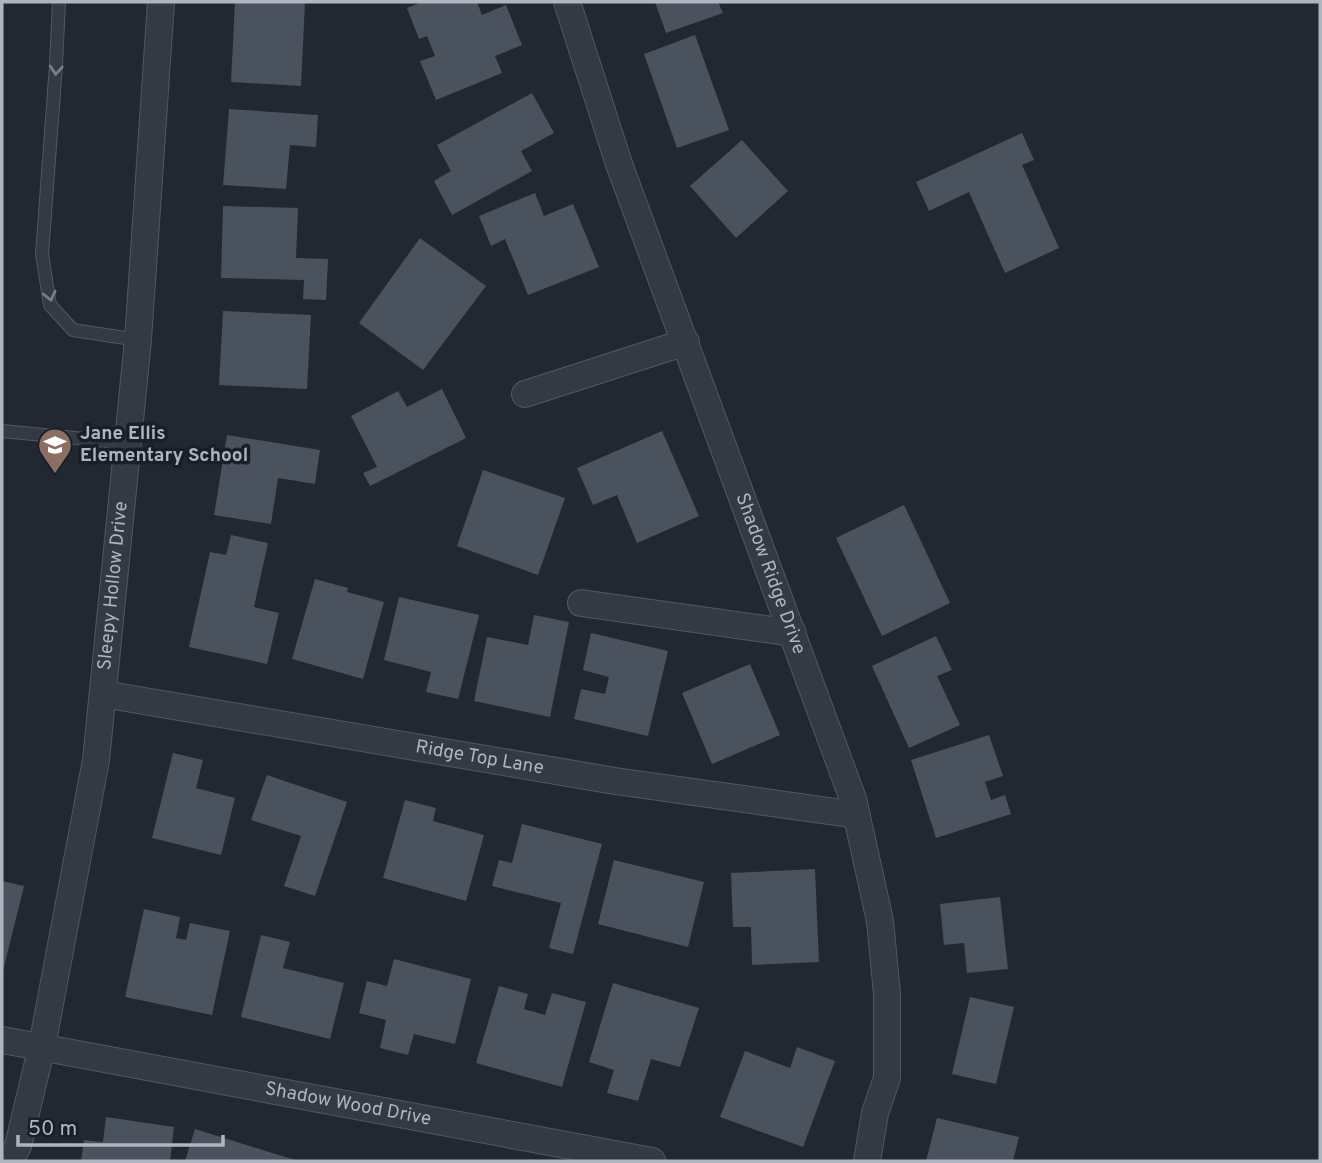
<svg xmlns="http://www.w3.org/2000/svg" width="1322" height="1163" font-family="Overpass,sans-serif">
  <rect width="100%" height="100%" fill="#212832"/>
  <g fill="#4a525e">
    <polygon points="235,2 305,2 301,86 231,82"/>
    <polygon points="422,2 477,2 482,15 506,5 522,45 495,56 502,73 436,100 420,61 435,56 427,36 419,39 407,8"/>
    <polygon points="655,2 718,2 723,13 666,33"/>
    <polygon points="695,35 729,130 677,148 644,54"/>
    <polygon points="532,93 554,133 521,151 532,171 452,215 434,181 451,171 437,145"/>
    <polygon points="229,109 318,115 316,147 290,145 286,189 223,185"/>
    <polygon points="1022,133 1034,160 1022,165 1059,248 1005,273 969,192 929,211 916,182"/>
    <polygon points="742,140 788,191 736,238 690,186"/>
    <polygon points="535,193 544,216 573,204 599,267 528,295 505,239 491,246 479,216"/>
    <polygon points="223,206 298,208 296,258 328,259 326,300 303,299 304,280 221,278"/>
    <polygon points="420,238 486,286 423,370 359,323"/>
    <polygon points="223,311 311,315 307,389 219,385"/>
    <polygon points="442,389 466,438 370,486 363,473 377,467 351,416 398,391 407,407"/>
    <polygon points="662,431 699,516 637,543 617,495 593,505 577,468"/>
    <polygon points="227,435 320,450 315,484 278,478 271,524 214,515"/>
    <polygon points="483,470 565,498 538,575 457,546"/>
    <polygon points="904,505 950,603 882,636 836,538"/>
    <polygon points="231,535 268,543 254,607 279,613 267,664 189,647 210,552 226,555"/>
    <polygon points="315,579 348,588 347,592 384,602 363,679 292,659"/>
    <polygon points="399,597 479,615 458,699 426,692 431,672 384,660"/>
    <polygon points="534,615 569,622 550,717 474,701 487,637 528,645"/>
    <polygon points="591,633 668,651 648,736 574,719 581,689 605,694 609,677 583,670"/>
    <polygon points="936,636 952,670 937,676 960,725 909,748 872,666"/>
    <polygon points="750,664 780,735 712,764 682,693"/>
    <polygon points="989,735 1003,776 985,782 991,800 1005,795 1011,814 936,838 911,760"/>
    <polygon points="173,753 203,760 196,788 235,798 221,855 152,838"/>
    <polygon points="267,775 347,802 315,896 284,886 301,836 251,820"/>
    <polygon points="405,800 436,808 433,821 484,835 466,901 383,878"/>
    <polygon points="522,824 602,844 573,954 549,948 561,903 492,886 499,860 512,863"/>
    <polygon points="614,860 704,882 688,947 598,924"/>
    <polygon points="815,869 819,962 752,965 751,927 733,927 731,873"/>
    <polygon points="2,881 24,886 3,971 2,971"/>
    <polygon points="1000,897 1008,969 967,973 964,943 944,945 940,904"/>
    <polygon points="144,909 180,917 176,938 186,940 190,923 230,931 212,1015 125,997"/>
    <polygon points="261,935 290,942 283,968 344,983 330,1039 241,1017"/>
    <polygon points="394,959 471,979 455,1044 414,1034 408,1055 380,1048 386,1020 359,1013 367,981 387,986"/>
    <polygon points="613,983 699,1008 680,1067 651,1059 638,1101 607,1093 614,1070 589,1062"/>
    <polygon points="499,986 528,994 524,1009 545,1015 552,993 586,1002 562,1087 476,1063"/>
    <polygon points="970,997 1014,1007 996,1084 952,1074"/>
    <polygon points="797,1047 835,1061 803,1147 720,1117 745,1051 790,1068"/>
    <polygon points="106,1117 174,1127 170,1161 81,1161 84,1140 103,1142"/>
    <polygon points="937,1118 1019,1137 1013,1161 926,1161"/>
    <polygon points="195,1129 298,1161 185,1161"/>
  </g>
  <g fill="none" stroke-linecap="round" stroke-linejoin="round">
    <g stroke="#525861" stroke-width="14">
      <g id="service">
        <polyline points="59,2 56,65 42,254 50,305 73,330 138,340"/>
        <polyline points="2,431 127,443"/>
      </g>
    </g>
    <g stroke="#525861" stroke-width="28">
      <g id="minor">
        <path id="s1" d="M 567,2 L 619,164 L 853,799 L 880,921 L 887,994 L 887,1078 L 875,1113 L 867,1161"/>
        <polyline points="525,394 686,342"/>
        <polyline points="581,603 793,633"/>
        <path id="s2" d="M 103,694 L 615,781 L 857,815"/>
        <path id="s3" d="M 2,1040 L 652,1161"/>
        <path id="s4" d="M 10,1161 L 18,1146 L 42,1046 L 96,760 L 138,340 L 161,2"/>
      </g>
    </g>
    <use href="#service" stroke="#343a43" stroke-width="12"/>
    <use href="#minor" stroke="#343a43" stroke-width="26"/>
  </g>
  <defs><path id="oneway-chevron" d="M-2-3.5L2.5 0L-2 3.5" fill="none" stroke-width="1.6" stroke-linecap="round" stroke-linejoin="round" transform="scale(1.75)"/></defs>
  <g stroke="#777e88">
    <use href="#oneway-chevron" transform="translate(56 70) rotate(94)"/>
    <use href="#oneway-chevron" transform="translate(50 296) rotate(77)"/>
  </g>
  <defs>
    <g id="school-pin" transform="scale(1.75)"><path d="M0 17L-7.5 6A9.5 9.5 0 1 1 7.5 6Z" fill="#8d6e63" stroke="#1a1f27"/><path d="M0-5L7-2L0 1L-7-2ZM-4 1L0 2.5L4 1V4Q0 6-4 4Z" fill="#fff"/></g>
  </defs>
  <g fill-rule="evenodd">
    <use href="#school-pin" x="55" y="445"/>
  </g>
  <g text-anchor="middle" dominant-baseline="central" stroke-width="7" stroke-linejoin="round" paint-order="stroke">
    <g font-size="19" font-weight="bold" fill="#aeb5c0" stroke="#1a1f27" text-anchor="start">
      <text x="80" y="434">Jane Ellis<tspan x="80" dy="22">Elementary School</tspan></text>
    </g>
    <g font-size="19" fill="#aeb5c0" stroke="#1a1f27">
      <text stroke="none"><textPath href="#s1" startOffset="607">Shadow Ridge Drive</textPath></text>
      <text stroke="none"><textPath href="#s4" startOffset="586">Sleepy Hollow Drive</textPath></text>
      <text stroke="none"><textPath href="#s2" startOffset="382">Ridge Top Lane</textPath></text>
      <text stroke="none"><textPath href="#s3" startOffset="352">Shadow Wood Drive</textPath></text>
    </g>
  </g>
  <rect width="1322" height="1163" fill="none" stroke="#aeb5c0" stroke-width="7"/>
  <path d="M18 1135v10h205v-10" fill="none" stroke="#aeb5c0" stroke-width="3.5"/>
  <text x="28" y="1135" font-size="21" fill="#aeb5c0" stroke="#1a1f27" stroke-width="5" paint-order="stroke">50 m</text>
</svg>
